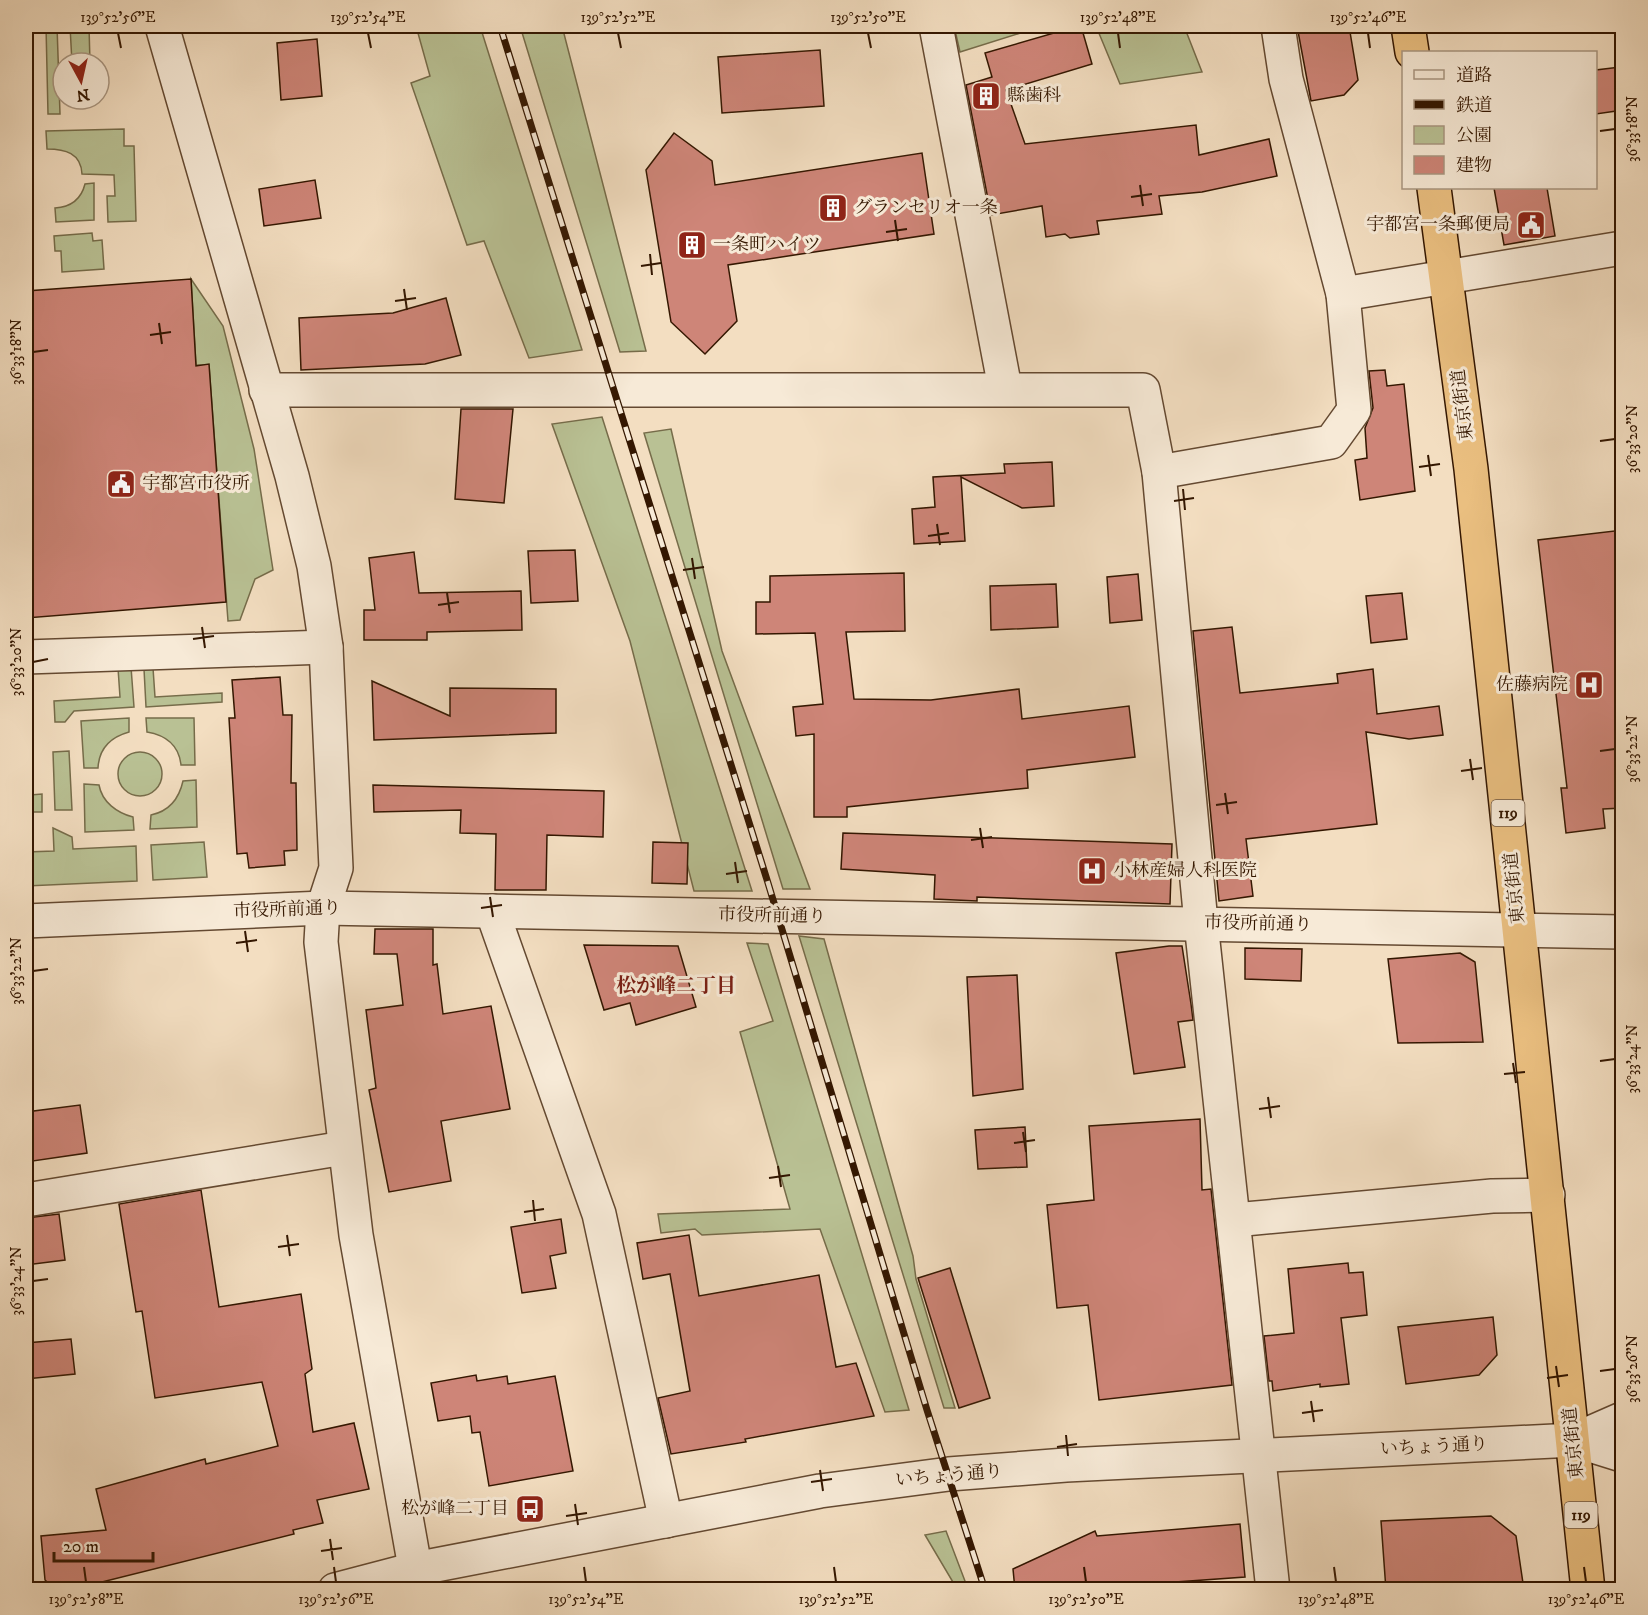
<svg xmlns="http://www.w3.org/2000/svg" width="1648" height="1615" font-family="'IM FELL DW Pica','Noto Serif JP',serif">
  <rect width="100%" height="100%" fill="#f3dec1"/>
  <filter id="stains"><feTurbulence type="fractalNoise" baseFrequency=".00333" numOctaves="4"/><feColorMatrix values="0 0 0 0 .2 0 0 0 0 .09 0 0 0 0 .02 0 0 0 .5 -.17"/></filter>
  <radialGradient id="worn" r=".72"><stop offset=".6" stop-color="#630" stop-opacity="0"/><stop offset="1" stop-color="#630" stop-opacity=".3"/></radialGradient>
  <g fill="#b9c194" stroke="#766c4a" stroke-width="1.5">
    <polygon points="46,26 57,26 60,114 48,114"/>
    <polygon points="70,26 89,26 90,63 72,63"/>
    <polygon points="416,26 480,26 582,350 529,358 484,241 467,245 411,83 430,76"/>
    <polygon points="520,26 562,26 646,351 620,352"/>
    <polygon points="954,26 1043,26 960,52"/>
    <polygon points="1096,26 1184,26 1202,72 1120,84"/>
    <path d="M 124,129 L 124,146 L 134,146 L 136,221 L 108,222 L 107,196 L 115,196 L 114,175 L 82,174 C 81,153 65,149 47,149 L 46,131 Z"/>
    <path d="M 94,183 L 94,220 L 56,222 L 55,208 C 71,207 81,200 85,184 Z"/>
    <polygon points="92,233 93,241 102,240 104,269 62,272 61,251 55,251 54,236"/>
    <polygon points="191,279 223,326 254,449 273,570 255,579 240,620 228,621 209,365 196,365"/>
    <polygon points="602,417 752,891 694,891 630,641 552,424"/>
    <polygon points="671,429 722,651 810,889 783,889 644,433"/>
    <polygon points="131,667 134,707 74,711 65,722 55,722 54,701 120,697 118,668"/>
    <polygon points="153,668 155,697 222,693 222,702 146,707 144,669"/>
    <path d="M 129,718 L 129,732 C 111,737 99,748 98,768 L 84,768 L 81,721 Z"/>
    <path d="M 146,718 L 194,718 L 195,765 L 181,765 C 179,745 165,735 147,732 Z"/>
    <polygon points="69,751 72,810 55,810 53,752"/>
    <circle cx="140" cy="774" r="22"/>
    <path d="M 196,780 L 197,827 L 150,829 L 151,815 C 170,811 179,799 183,781 Z"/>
    <path d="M 84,784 L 99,785 C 102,802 117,813 133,817 L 134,830 L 85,832 Z"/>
    <polygon points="26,791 30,795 42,794 42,812 26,812"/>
    <polygon points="53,828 72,837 73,849 136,846 137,881 26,886 26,852 54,851"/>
    <polygon points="204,842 207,877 153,880 151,845"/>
    <polygon points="799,936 824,939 913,1256 916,1279 955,1408 944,1408"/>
    <polygon points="747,943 768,944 909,1410 885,1412 820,1229 702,1235 695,1229 661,1233 658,1214 790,1209 740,1032 773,1021"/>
    <polygon points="946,1531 968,1589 957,1589 925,1535"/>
  </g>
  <g fill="#ce8578" stroke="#341701" stroke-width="1.5">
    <polygon points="1078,26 1081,26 1092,64 1006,90 1025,144 1196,125 1199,155 1269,139 1277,176 1202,192 1159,196 1162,214 1097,221 1099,234 1070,238 1065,234 1046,237 1042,206 991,215 966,85 992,77 985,53"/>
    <polygon points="1297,26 1349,26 1358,80 1344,95 1311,101"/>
    <polygon points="317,39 322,96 281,100 277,43"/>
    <polygon points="820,50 824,106 722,113 718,57"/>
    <polygon points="1620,67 1623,110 1596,114 1596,70"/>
    <polygon points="674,133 712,161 715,185 922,153 934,234 728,265 737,321 705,354 671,322 646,170"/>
    <polygon points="315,180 321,218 264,226 259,189"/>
    <polygon points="1494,188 1547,188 1555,236 1504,245"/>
    <polygon points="191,279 196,366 209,364 226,602 26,618 26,291"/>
    <polygon points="446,298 461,355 425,364 301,370 299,318 393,313"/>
    <polygon points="1385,370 1387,386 1404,384 1415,491 1360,500 1355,460 1367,458 1365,428 1373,408 1369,371"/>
    <polygon points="461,409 513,409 504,503 455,499"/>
    <polygon points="1052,462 1054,506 1022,508 961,477 965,541 914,544 912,509 935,507 933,477 1005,473 1004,464"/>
    <polygon points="1623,530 1623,808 1603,809 1605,828 1566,833 1561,788 1567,788 1538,540"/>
    <polygon points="575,550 578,601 531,603 528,551"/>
    <polygon points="414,552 419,593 521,591 522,630 427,632 427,640 364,640 364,610 375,610 369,558"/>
    <polygon points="904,573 905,631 846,632 854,699 931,700 1019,689 1022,719 1129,706 1135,757 1027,770 1028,788 847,807 847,817 814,817 814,734 796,736 793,707 823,704 815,633 756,634 756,602 770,602 770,576"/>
    <polygon points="1138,574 1142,620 1110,623 1107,577"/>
    <polygon points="1056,584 1058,627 991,630 990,586"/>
    <polygon points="1402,593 1407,639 1371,643 1366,596"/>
    <polygon points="1232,627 1240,693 1338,683 1337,674 1373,669 1377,714 1439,706 1443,735 1409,739 1366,732 1377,824 1246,839 1253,896 1219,901 1193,631"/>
    <polygon points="280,677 283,715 292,715 291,783 296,783 297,850 284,851 285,865 249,868 247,853 237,854 229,718 235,718 232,680"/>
    <polygon points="372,681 450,716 450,688 556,689 556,733 374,740"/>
    <polygon points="373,785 604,791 603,837 547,835 546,890 495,890 496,834 460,833 461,810 374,812"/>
    <polygon points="843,833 1172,844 1170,904 977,897 977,901 934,899 935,875 841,869"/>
    <polygon points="653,842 688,843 687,884 652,883"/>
    <polygon points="375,929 433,929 433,965 437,964 443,1014 491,1006 510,1109 441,1121 451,1181 389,1192 369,1090 376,1088 366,1010 403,1005 397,954 374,954"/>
    <polygon points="584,945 678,946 696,1007 636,1025 630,1003 604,1010"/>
    <polygon points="1169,946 1182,946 1191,1004 1193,1020 1178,1022 1185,1067 1134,1074 1116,953"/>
    <polygon points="1245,948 1302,949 1301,981 1245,979"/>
    <polygon points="1460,953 1475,962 1483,1042 1398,1043 1388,959"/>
    <polygon points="1017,975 1023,1089 973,1096 967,977"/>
    <polygon points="80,1105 87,1153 26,1162 26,1112"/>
    <polygon points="1200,1119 1202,1190 1211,1189 1232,1385 1099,1400 1088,1305 1057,1308 1047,1205 1094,1200 1089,1126"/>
    <polygon points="1025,1127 1027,1167 978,1169 975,1130"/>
    <polygon points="201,1190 219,1307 301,1294 312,1369 305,1374 313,1432 354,1423 369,1489 317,1500 323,1523 293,1530 294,1534 70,1590 56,1590 45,1580 41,1536 106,1530 96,1489 205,1459 206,1464 278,1446 262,1382 155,1398 142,1311 136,1312 119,1204"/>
    <polygon points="59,1214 65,1260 26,1265 26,1218"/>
    <polygon points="561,1219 566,1253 550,1256 556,1288 522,1293 511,1227"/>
    <polygon points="689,1235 699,1296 819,1275 836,1367 856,1363 874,1416 745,1439 746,1442 671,1454 658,1398 690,1391 670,1274 643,1279 637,1243"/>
    <polygon points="1348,1263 1349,1273 1363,1272 1367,1315 1341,1318 1349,1384 1320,1387 1320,1384 1273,1391 1272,1381 1269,1381 1264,1336 1294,1333 1288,1269"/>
    <polygon points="950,1268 990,1398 959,1408 918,1278"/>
    <polygon points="1493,1317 1497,1355 1479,1375 1406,1384 1398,1327"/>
    <polygon points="71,1339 75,1374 26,1379 26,1343"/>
    <polygon points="476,1375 477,1381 507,1376 508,1384 555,1376 573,1471 489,1486 480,1432 472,1433 470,1416 438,1421 431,1383"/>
    <polygon points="1491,1516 1516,1536 1524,1590 1386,1590 1381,1521"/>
    <polygon points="1240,1524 1245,1577 1148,1584 1149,1590 1015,1590 1013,1569 1095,1531 1097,1536"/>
  </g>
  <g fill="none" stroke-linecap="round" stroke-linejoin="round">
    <g stroke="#644931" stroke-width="36">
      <g id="minor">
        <polyline points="162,26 292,476 314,566 326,647 336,868 323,908 321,942 356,1235 419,1590"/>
        <polyline points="936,26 1005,388"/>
        <polyline points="1278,26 1286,79 1343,294"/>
        <polyline points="266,390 1143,390 1159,472 1201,923 1273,1590"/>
        <polyline points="1159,472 1331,442 1354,410 1343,294 1622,248"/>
        <polyline points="26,657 326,647"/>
        <polyline points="492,911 599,1214 666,1521"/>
        <polyline points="26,921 323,908 1622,932"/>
        <polyline points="26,1200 344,1148"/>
        <polyline points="1234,1220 1492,1196 1548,1195"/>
        <polyline points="1574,1440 1622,1419"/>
        <polyline points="335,1590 415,1569 820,1491 949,1474 1066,1465 1574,1440 1622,1455"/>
      </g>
    </g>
    <g stroke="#341701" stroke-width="36">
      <g id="highway">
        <polyline points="1408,26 1412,52"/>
        <polyline points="1434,188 1471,469 1588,1590"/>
      </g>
    </g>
    <use href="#minor" stroke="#f7ead7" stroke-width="33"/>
    <use href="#highway" stroke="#eabf80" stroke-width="33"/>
    <g stroke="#341701" stroke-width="7">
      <polyline id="rail" points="500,26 768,883 927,1410 985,1590"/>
    </g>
    <use href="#rail" stroke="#f7ead7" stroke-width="4.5" stroke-dasharray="14" stroke-linecap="butt"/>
  </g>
  <path fill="none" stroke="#341701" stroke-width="2" d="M 118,33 L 121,48M 368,33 L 371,48M 618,33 L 621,48M 868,33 L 871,48M 1118,33 L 1120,48M 1368,33 L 1370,48M 1600,131 L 1615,129M 1140,185 L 1143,206M 1131,197 L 1152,194M 895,220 L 898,241M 886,232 L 907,229M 650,254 L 652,275M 641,266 L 661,263M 404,289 L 407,310M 395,301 L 416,298M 159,323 L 162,344M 150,335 L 171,332M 33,352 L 48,350M 1600,441 L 1615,439M 1428,455 L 1431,476M 1419,467 L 1440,464M 1183,489 L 1185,510M 1174,501 L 1194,498M 937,524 L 940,545M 928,536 L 949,533M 692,558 L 695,579M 683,570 L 704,567M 447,593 L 450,613M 438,605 L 459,602M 202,627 L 205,648M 193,639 L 214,636M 33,662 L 48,659M 1600,751 L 1615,749M 1470,759 L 1473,780M 1461,771 L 1482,768M 1225,793 L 1228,814M 1216,805 L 1237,802M 980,828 L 983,848M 971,840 L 992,837M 735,862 L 738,883M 726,874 L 747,871M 490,897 L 493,917M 481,908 L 502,905M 245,931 L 248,952M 236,943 L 257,940M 33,971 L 48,969M 1600,1061 L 1615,1059M 1513,1063 L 1516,1083M 1504,1074 L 1525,1072M 1268,1097 L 1271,1118M 1259,1109 L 1280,1106M 1023,1132 L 1026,1152M 1014,1143 L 1035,1140M 778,1166 L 781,1187M 769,1178 L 790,1175M 533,1200 L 535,1221M 524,1212 L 544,1209M 287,1235 L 290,1256M 278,1247 L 299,1244M 33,1281 L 48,1279M 1556,1366 L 1559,1387M 1600,1371 L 1615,1369M 1547,1378 L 1568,1375M 1311,1401 L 1314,1422M 1302,1413 L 1323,1410M 1066,1435 L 1068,1456M 1057,1447 L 1077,1444M 820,1470 L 823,1491M 811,1482 L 832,1479M 575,1504 L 578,1525M 566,1516 L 587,1513M 330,1539 L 333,1560M 321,1551 L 342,1548M 84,1567 L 86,1582M 334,1567 L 336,1582M 584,1567 L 586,1582M 834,1567 L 836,1582M 1084,1567 L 1086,1582M 1334,1567 L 1336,1582M 1584,1567 L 1586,1582"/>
  <defs>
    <g id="building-square" transform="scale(1.5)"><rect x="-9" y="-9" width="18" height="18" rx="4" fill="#8f2418" stroke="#f7ead7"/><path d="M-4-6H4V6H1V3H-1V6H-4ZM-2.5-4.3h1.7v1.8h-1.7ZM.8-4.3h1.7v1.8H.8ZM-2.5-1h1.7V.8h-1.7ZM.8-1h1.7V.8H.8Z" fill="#fff"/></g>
    <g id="civic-square" transform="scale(1.5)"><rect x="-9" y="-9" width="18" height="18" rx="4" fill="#8f2418" stroke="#f7ead7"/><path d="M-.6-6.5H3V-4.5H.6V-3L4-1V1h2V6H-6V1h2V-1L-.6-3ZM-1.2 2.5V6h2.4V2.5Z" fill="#fff"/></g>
    <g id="hospital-square" transform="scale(1.5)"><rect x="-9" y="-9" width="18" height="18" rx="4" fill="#8f2418" stroke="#f7ead7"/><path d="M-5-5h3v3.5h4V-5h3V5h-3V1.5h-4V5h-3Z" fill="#fff"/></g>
    <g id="bus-square" transform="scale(1.5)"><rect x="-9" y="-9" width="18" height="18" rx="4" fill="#8f2418" stroke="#f7ead7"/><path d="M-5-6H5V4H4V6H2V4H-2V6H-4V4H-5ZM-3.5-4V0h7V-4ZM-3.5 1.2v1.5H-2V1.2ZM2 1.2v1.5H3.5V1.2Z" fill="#fff"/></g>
  </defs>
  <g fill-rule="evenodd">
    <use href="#building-square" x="986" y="96"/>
    <use href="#building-square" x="833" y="208"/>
    <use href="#civic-square" x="1531" y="225"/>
    <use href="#building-square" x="692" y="245"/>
    <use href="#civic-square" x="121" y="484"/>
    <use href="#hospital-square" x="1589" y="685"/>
    <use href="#hospital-square" x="1092" y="871"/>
    <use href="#bus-square" x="530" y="1509"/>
  </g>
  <g text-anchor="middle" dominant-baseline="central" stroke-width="6" stroke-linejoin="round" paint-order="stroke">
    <g fill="#f7ead7" stroke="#6e5641" stroke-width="1.5">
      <rect x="1491.5" y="800" width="33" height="26" rx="4.5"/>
      <rect x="1564.5" y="1502" width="33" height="26" rx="4.5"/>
    </g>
    <g font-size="16" font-weight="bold" fill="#341701">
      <text x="1508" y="813">119</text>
      <text x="1581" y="1515">119</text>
    </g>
    <g font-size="18" fill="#341701" stroke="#f7ead7" text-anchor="start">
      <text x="1007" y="96">縣歯科</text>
      <text x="854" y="208">グランセリオ一条</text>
      <text x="1510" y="225" text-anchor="end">宇都宮一条郵便局</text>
      <text x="713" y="245">一条町ハイツ</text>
      <text x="142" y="484">宇都宮市役所</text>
      <text x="1568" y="685" text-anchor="end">佐藤病院</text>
      <text x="1113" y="871">小林産婦人科医院</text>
      <text x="509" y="1509" text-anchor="end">松が峰二丁目</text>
    </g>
    <g font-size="18" fill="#341701" stroke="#f7ead7">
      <text transform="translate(1463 405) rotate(-97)">東京街道</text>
      <text transform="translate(1515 888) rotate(-96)">東京街道</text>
      <text transform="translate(287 910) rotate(-2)">市役所前通り</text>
      <text transform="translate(772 916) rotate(1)">市役所前通り</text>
      <text transform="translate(1258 924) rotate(1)">市役所前通り</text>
      <text transform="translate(1574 1443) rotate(-96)">東京街道</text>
      <text transform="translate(1434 1447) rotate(-3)">いちょう通り</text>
      <text transform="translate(949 1476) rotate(-5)">いちょう通り</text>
    </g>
    <g font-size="20" font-weight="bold" fill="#7a1f14" stroke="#f7ead7">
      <text x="676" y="986">松が峰二丁目</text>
    </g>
  </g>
  <rect width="1648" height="1615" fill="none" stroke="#f3dec1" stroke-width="66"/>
  <rect x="1402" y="51" width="195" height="138" fill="#f7ead7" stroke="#a99681" stroke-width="1.5"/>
  <rect x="1414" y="70" width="30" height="9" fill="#f7ead7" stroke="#a99681" stroke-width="1.5"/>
  <text x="1456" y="81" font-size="18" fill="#341701">道路</text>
  <rect x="1414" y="100" width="30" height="9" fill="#341701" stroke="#a99681" stroke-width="1.5"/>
  <text x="1456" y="111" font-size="18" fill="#341701">鉄道</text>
  <rect x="1414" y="126" width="30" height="18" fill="#b9c194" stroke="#a99681" stroke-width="1.5"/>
  <text x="1456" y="141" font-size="18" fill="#341701">公園</text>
  <rect x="1414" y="156" width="30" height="18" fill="#ce8578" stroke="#a99681" stroke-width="1.5"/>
  <text x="1456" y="171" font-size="18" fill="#341701">建物</text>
  <g transform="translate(81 81) rotate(172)"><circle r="28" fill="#f7ead7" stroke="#a99681" stroke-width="1.5"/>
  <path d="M0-4.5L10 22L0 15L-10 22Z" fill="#8f2418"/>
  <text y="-9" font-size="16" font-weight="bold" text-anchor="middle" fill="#341701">N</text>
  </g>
  <path d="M54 1552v9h99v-9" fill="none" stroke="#341701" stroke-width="3"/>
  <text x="63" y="1552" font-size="18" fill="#341701" stroke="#f7ead7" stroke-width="4.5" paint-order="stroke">20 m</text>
  <rect x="33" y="33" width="1582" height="1549" fill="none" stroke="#341701" stroke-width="2"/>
  <g font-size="15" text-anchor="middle" fill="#341701">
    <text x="118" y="22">139°52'56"E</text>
    <text x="368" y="22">139°52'54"E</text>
    <text x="618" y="22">139°52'52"E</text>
    <text x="868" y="22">139°52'50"E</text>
    <text x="1118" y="22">139°52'48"E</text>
    <text x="1368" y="22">139°52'46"E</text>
    <text transform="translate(1632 129) rotate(-90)" y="5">36°33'18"N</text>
    <text transform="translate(16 352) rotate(-90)" y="5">36°33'18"N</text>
    <text transform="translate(1632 439) rotate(-90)" y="5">36°33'20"N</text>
    <text transform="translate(16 662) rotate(-90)" y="5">36°33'20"N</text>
    <text transform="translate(1632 749) rotate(-90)" y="5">36°33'22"N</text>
    <text transform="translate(16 971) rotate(-90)" y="5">36°33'22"N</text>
    <text transform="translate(1632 1059) rotate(-90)" y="5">36°33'24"N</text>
    <text transform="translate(16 1281) rotate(-90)" y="5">36°33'24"N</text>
    <text transform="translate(1632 1369) rotate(-90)" y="5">36°33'26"N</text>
    <text x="86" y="1604">139°52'58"E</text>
    <text x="336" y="1604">139°52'56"E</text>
    <text x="586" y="1604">139°52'54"E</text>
    <text x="836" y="1604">139°52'52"E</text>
    <text x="1086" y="1604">139°52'50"E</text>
    <text x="1336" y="1604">139°52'48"E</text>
    <text x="1586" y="1604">139°52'46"E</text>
  </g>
  <rect width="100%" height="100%" filter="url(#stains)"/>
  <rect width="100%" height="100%" fill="url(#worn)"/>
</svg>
